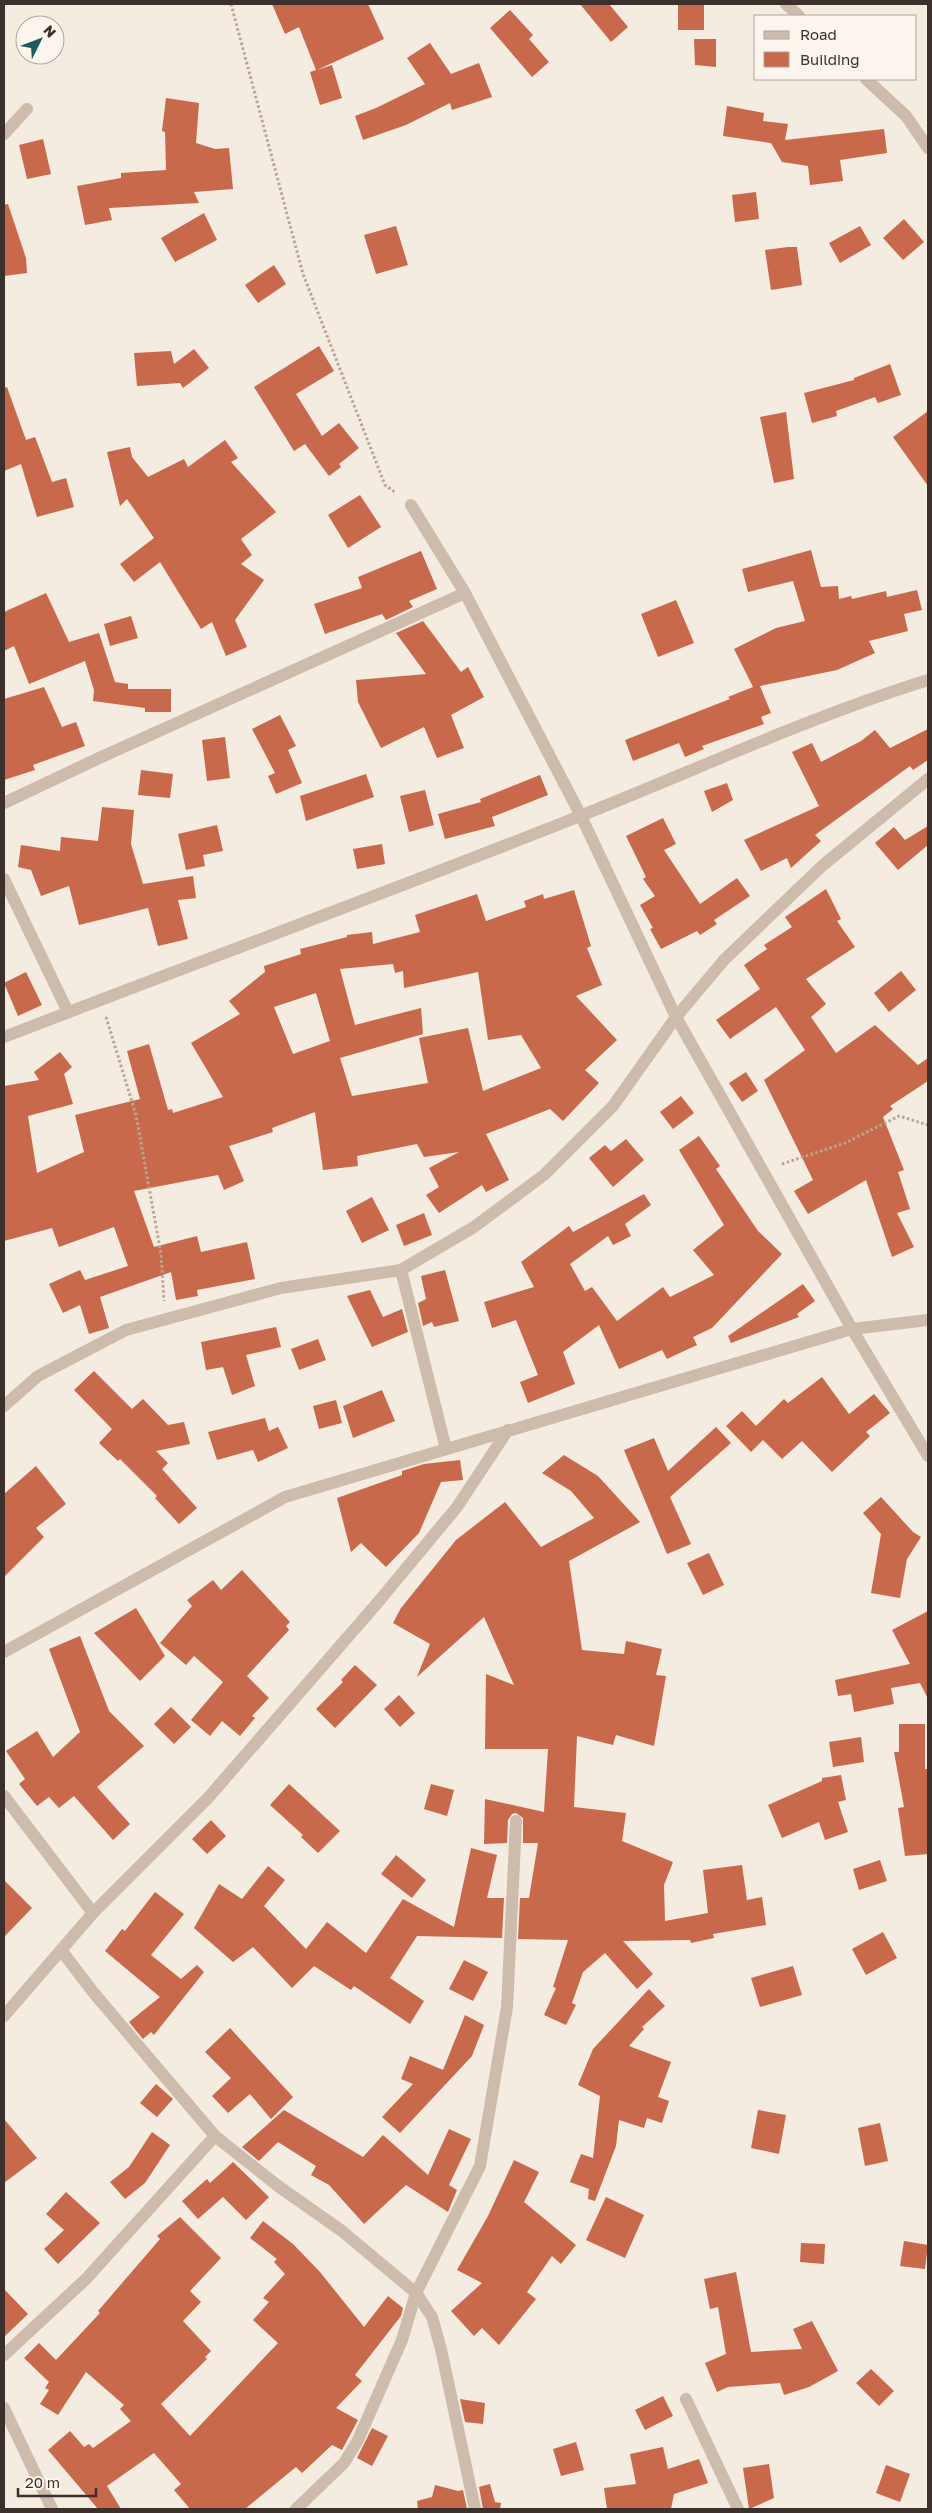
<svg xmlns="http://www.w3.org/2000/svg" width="932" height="2513" font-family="'Golos Text',sans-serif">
  <rect width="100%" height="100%" fill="#f4ebe1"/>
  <g fill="#c8694b" fill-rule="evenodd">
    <polygon points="272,4 368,4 384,39 317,70 332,65 342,98 320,105 310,72 316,70 299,27 285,34"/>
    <polygon points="580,4 609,4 628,27 611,42"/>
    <rect x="678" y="4" width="26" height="26"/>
    <polygon points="510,10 533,35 529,39 549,62 532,77 490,28"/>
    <polygon points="694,39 716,39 716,67 695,65"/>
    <polygon points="430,43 451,74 479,63 492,97 452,110 450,103 406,125 363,140 355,116 376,108 425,84 407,58"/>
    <polygon points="166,98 199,103 196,143 215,149 229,148 233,189 194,192 199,203 109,208 112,220 85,225 77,186 121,178 121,173 166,170 165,132 162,131"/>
    <polygon points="727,106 764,113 763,121 788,124 785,140 884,129 887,153 840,160 843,181 810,185 808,166 782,162 771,143 723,136"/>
    <polygon points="43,139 51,174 27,179 19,145"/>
    <polygon points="756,192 759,219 735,222 732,195"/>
    <polygon points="8,204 26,258 27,273 4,276 4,205"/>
    <polygon points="204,213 217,240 175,262 161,238"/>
    <polygon points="904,219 924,242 903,260 883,238"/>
    <polygon points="396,226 408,265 376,274 364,235"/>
    <polygon points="860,226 871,245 840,263 829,243"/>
    <polygon points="788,247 797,247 802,285 771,290 765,250"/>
    <polygon points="274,265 286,284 258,303 245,285"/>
    <polygon points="319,346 334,371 296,394 322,436 339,423 359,448 339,464 341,467 329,476 305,444 294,451 254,387"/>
    <polygon points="194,349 209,368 183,388 180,383 137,386 134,353 171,351 174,364"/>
    <polygon points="890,364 901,395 878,403 875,397 836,411 837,416 812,423 804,393 854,380 854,378"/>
    <polygon points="7,387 26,440 35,437 52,482 66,478 74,507 37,517 21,464 4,471 4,388"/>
    <polygon points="928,411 928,486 893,437"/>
    <polygon points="786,412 794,479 774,483 760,417"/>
    <polygon points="225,440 238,458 231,462 276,512 241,539 252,555 241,564 264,580 235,620 247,647 226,656 212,622 201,629 160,562 134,582 120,564 154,538 127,499 120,506 107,452 130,447 132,457 148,477 184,459 188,467"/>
    <polygon points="360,495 381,527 348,548 328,515"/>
    <polygon points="811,550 821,587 838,586 839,599 851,596 852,599 886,591 887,597 917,590 922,610 904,614 908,631 869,641 875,653 837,670 760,686 771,713 761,717 764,724 702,746 704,749 685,757 679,743 633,761 625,740 730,699 728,697 753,687 734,649 776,628 805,621 793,581 748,592 742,569"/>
    <polygon points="421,551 437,589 409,601 413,607 386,620 382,614 325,634 314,604 362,588 358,577"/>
    <polygon points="46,593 69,642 99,633 115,682 128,684 128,689 171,689 171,712 145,712 145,708 93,701 94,690 85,661 29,684 14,646 4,651 4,612"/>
    <polygon points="676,600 694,643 658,657 641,614"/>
    <polygon points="131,616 138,638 110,646 104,624"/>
    <polygon points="423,621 461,672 468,667 484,697 451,715 464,748 437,758 424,727 381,748 358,702 356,680 426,674 396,633"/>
    <polygon points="44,687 62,727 76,722 85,746 33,765 35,770 4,780 4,699"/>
    <polygon points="280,715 296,746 288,750 302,783 276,794 268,776 275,773 252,729"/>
    <polygon points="928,729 928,760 913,770 910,766 815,835 821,841 791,868 787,858 761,871 744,840 819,806 792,752 812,743 821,762 861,741 875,730 890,748"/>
    <polygon points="225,737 230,778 207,781 202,740"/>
    <polygon points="141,770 173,774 170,798 138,795"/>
    <polygon points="366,774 374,797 306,821 300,796"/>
    <polygon points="540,775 548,795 492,817 495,826 445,839 438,814 481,802 480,799"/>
    <polygon points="727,783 733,800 712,812 704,791"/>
    <polygon points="425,790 434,825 409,832 400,796"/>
    <polygon points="102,807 134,810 131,844 143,884 193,876 196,898 178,900 188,939 158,946 148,908 79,925 69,886 41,896 31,870 18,867 21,845 60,851 61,837 98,841"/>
    <polygon points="663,818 676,844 664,850 700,904 737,878 750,896 714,920 717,924 700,935 697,931 661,949 650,929 653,928 640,905 655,896 643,879 646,877 626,836"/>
    <polygon points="217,825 223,851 203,855 205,866 186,870 178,834"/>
    <polygon points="928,826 928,845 898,870 875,843 894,827 905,840"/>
    <polygon points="382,844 385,864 357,869 353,849"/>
    <polygon points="826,889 841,919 837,921 855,947 806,979 826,1004 811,1017 836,1053 875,1025 918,1065 928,1058 928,1081 890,1106 893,1109 883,1117 904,1170 898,1172 910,1209 897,1213 914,1247 892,1257 866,1180 808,1214 794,1191 813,1180 764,1080 805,1050 776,1007 730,1039 716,1020 760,989 744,965 767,949 764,945 792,927 785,917"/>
    <path d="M 574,890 L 591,946 L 587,948 L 602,985 L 576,996 L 617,1040 L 585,1070 L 599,1083 L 563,1121 L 550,1109 L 486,1134 L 509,1180 L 486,1192 L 482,1185 L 439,1213 L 426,1195 L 439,1187 L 429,1168 L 459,1152 L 424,1157 L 417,1144 L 357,1156 L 358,1166 L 323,1170 L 315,1112 L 272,1128 L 273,1132 L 229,1146 L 244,1181 L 224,1190 L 218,1175 L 134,1191 L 154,1247 L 197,1236 L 201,1252 L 247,1242 L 255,1279 L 197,1290 L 198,1296 L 176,1300 L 171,1272 L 100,1297 L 109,1328 L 89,1334 L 80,1305 L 63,1313 L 49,1284 L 80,1270 L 85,1280 L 128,1266 L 114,1227 L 59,1247 L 52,1228 L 4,1241 L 4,1086 L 39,1080 L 34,1072 L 60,1052 L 72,1067 L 64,1074 L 73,1104 L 28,1116 L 37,1173 L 84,1152 L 75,1115 L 140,1099 L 127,1051 L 149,1044 L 168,1110 L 172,1109 L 173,1113 L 223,1097 L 191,1043 L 240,1014 L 229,1001 L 265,972 L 264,966 L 301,954 L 300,949 L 347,937 L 347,935 L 372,932 L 373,944 L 420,932 L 415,915 L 477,894 L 486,921 L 526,907 L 524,901 L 543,894 L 544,899 ZM 393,964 L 395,973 L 403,971 L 404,988 L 478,972 L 488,1040 L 521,1035 L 541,1068 L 483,1091 L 468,1028 L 419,1038 L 428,1083 L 352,1096 L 340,1058 L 423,1034 L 421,1008 L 355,1025 L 340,969 ZM 316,993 L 330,1041 L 293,1054 L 274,1007 Z"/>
    <polygon points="901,971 916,990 889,1012 874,993"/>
    <polygon points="26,972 42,1005 18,1016 4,983"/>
    <polygon points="746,1072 758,1091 742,1102 729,1083"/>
    <polygon points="681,1096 694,1113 673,1129 660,1112"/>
    <polygon points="699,1136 720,1166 716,1169 758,1231 782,1254 712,1328 693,1337 697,1345 667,1359 662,1350 619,1369 599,1325 563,1352 575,1384 528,1403 520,1382 538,1375 516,1320 492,1328 484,1302 534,1287 521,1262 569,1226 573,1232 644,1194 651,1205 625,1224 631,1236 613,1245 608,1236 570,1264 585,1291 592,1287 617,1321 663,1287 670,1297 714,1275 693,1250 724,1225 679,1150"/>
    <polygon points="626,1139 644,1160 613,1187 589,1158 605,1145 611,1151"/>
    <polygon points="372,1197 389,1230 362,1243 346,1211"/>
    <polygon points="424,1213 432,1235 404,1246 396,1225"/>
    <polygon points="445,1270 459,1321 434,1327 432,1322 423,1326 418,1303 426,1299 421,1276"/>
    <polygon points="803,1284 815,1301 797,1314 799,1317 731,1343 728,1336"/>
    <polygon points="370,1290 383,1317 402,1309 408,1332 372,1347 347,1296"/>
    <polygon points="276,1327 281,1347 246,1355 255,1386 232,1395 223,1367 206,1370 201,1342"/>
    <polygon points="318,1339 326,1360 299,1370 291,1349"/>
    <polygon points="94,1371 132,1409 143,1399 168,1425 184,1422 190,1444 156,1451 168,1463 162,1469 197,1508 179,1524 155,1498 157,1496 120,1459 118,1461 99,1443 112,1429 74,1390"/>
    <polygon points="822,1377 849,1414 874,1394 890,1413 866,1432 870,1436 832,1472 802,1441 782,1459 763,1440 751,1452 726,1426 742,1411 756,1426 784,1399 788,1403"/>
    <polygon points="382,1390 395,1421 353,1438 343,1406"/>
    <polygon points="336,1400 342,1423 319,1429 313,1406"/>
    <polygon points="265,1418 269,1431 278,1427 288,1448 258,1462 253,1450 217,1460 208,1432"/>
    <polygon points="716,1427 731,1443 670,1497 691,1544 667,1554 624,1450 654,1438 668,1471"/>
    <polygon points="564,1455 598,1476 640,1522 569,1561 582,1650 624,1654 626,1641 662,1649 656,1675 666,1676 654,1746 616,1735 613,1745 577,1736 574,1807 626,1813 622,1841 673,1862 664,1885 665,1921 708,1913 703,1870 742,1865 747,1900 762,1897 766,1925 713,1934 714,1938 691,1943 690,1940 623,1941 653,1974 637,1989 605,1953 583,1972 572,2003 576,2005 566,2025 544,2015 556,1988 553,1987 568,1940 518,1939 520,1898 529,1898 538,1843 523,1843 523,1818 516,1813 512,1814 508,1820 507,1843 484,1844 485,1799 544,1812 548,1749 485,1749 486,1674 514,1685 484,1617 417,1677 430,1644 393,1623 401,1608 456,1540 505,1502 541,1547 594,1518 571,1491 542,1473"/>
    <polygon points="460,1460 463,1480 441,1482 419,1533 386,1567 361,1543 351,1552 337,1498 402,1475 402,1471 424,1464"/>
    <polygon points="36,1466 66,1504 36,1528 44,1537 4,1577 4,1494"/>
    <polygon points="881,1497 913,1532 921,1537 907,1559 900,1598 871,1593 881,1534 863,1513"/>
    <polygon points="709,1553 724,1585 703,1595 687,1563"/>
    <polygon points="242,1570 290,1622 286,1626 289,1630 247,1676 269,1698 252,1716 255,1718 240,1736 222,1721 210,1736 191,1720 223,1682 194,1656 186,1665 160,1643 192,1606 187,1600 213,1580 221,1590"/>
    <polygon points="136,1608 165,1656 140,1681 94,1633"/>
    <polygon points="928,1611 928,1699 920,1683 891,1688 894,1704 854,1712 851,1694 838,1696 835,1680 910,1664 892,1630"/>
    <polygon points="80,1636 109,1711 144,1746 97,1787 130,1824 113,1840 74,1796 59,1808 49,1797 37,1806 19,1784 25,1779 6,1751 37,1731 53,1757 80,1732 49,1649"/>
    <polygon points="355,1665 377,1685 335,1728 316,1709 343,1682 341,1680"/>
    <polygon points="399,1695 415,1713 400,1727 384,1709"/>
    <polygon points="171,1707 191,1727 174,1744 154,1724"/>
    <polygon points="899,1724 925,1724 925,1769 928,1769 928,1854 905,1856 898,1808 904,1807 894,1752 899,1752"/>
    <polygon points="861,1737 864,1762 833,1767 829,1742"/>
    <polygon points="841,1775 846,1800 838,1802 848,1832 825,1840 819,1822 782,1838 768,1805 822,1781 822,1778"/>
    <polygon points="289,1784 340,1831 318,1853 301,1837 303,1835 270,1805"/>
    <polygon points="431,1784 454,1790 447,1816 424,1809"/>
    <polygon points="211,1820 226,1836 207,1854 192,1839"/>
    <polygon points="471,1848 497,1855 487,1898 504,1898 502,1938 417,1936 390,1978 424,2001 410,2024 354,1986 351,1990 314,1966 292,1988 253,1947 233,1962 194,1928 219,1884 242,1899 268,1866 285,1880 264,1906 306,1949 327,1922 366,1953 403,1899 454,1927"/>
    <polygon points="396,1855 426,1880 412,1898 381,1874"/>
    <polygon points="880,1860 887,1881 859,1890 853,1869"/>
    <polygon points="4,1880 32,1908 4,1937"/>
    <polygon points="155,1892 184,1914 151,1955 181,1979 197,1965 204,1972 154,2035 151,2032 143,2039 129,2022 160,1997 105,1951 122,1929 125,1931"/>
    <polygon points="883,1932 897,1958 866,1975 852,1949"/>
    <polygon points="464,1960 488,1972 473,2001 449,1989"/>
    <polygon points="793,1966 802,1995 760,2007 751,1978"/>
    <polygon points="649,1989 665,2006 642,2027 644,2029 629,2046 671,2062 658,2097 669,2101 662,2123 647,2118 644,2128 619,2120 616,2146 595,2201 588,2199 589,2189 570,2182 581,2154 593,2158 600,2096 578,2085 593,2049"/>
    <polygon points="465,2015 484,2025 472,2056 400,2133 382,2117 413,2084 401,2079 410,2056 443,2070"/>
    <polygon points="230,2028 293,2097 271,2119 250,2094 228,2113 212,2096 231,2078 205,2052"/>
    <polygon points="156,2084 173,2099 157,2117 140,2103"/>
    <polygon points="284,2110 363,2157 383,2135 428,2175 449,2129 471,2139 449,2185 457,2190 448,2212 406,2185 364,2224 329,2185 311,2175 316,2166 278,2142 259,2161 242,2147"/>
    <polygon points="758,2110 786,2115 779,2154 751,2148"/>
    <polygon points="4,2119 37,2158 4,2183"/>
    <polygon points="880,2123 888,2161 865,2166 858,2128"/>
    <polygon points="152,2132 170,2145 145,2183 125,2199 110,2182 129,2167"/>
    <polygon points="514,2160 539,2172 524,2202 576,2245 561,2264 552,2256 527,2292 536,2299 499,2345 482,2328 474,2336 451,2311 482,2283 457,2270 488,2216"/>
    <polygon points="233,2162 269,2197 246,2220 223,2197 198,2219 182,2201 207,2179 210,2183"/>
    <polygon points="66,2192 100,2223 58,2264 44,2249 64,2230 46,2214"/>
    <polygon points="606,2197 644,2215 625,2258 586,2240"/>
    <polygon points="180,2217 221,2258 190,2291 201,2302 183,2321 211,2351 205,2357 207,2359 161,2404 190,2436 278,2343 253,2320 269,2302 263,2298 285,2274 274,2262 277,2259 250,2238 263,2221 293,2244 320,2272 364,2327 388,2296 403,2308 401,2316 355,2375 362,2381 336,2408 358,2420 342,2450 332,2445 302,2473 296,2467 245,2509 190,2509 174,2490 181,2484 154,2453 107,2486 121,2509 98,2509 48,2450 70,2431 84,2447 89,2444 93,2448 131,2421 120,2409 124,2405 86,2372 58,2415 40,2404 49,2390 45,2388 49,2382 24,2358 39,2343 56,2360 100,2313 98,2311 160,2239 157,2236"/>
    <polygon points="904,2241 928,2245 925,2269 900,2266"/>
    <polygon points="801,2243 825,2244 824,2264 800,2262"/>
    <polygon points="736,2272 751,2352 802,2349 793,2329 812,2321 838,2371 809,2387 784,2395 780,2383 728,2387 717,2392 705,2363 726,2354 718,2307 710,2309 704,2279"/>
    <polygon points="4,2289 28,2314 4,2337"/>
    <polygon points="871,2369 894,2391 879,2406 856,2383"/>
    <polygon points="663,2396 673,2416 645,2430 635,2410"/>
    <polygon points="460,2399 485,2403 483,2424 465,2422"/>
    <polygon points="372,2428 388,2436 372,2466 357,2458"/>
    <polygon points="576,2442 584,2470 561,2476 553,2449"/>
    <polygon points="663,2447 668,2469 699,2459 708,2483 674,2494 671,2509 607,2509 604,2488 636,2484 630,2454"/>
    <polygon points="769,2464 774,2498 749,2509 743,2468"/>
    <polygon points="886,2465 910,2474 900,2502 876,2493"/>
    <polygon points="490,2484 495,2502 501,2503 500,2509 483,2509 479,2487"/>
    <polygon points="435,2485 458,2491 463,2490 467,2509 418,2509 417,2501 432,2497"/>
  </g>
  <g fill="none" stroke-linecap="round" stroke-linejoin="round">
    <g stroke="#b9a596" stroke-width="3" stroke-dasharray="2.5 2.5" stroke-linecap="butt">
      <polyline points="231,4 303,274 385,485 396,493"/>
      <polyline points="106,1017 136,1115 161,1254 164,1301"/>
      <polyline points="782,1164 845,1143 899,1116 928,1125"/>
    </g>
    <g stroke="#cdbbac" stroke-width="12">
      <polyline points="786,4 799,16"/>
      <polyline points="866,79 906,116 928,148"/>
      <polyline points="4,134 27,109"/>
      <polyline points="411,505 465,593 581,816 676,1017 852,1329 928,1456"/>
      <polyline points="4,803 97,759 465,593"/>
      <polyline points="4,879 68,1012"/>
      <path d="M 4,1037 C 196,963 389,892 580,816 C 696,770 809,717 928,680"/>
      <polyline points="401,1270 446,1449"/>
      <polyline points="4,1406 38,1376 126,1330 281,1288 401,1270 474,1227 544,1175 613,1106 676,1017 724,960 822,866 928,779"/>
      <polyline points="4,1652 285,1497 852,1329 928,1320"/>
      <polyline points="4,1796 93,1913"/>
      <polyline points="61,1950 93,1992 215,2136 278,2186 342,2231 416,2293 432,2317 441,2349 475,2509"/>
      <polyline points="4,2016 93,1913 208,1798 379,1601 457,1507 508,1430"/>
      <polyline points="4,2355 86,2279 215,2136"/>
      <polyline points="686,2399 738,2509"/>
      <polyline points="4,2408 52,2509"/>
      <polyline points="296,2509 344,2463 358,2440 402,2340 416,2293 480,2166 507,2007 516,1821"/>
    </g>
  </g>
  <rect width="932" height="2513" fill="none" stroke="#3b302b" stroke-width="10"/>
  <rect x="754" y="15" width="162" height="65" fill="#fbf5ee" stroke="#aea6a0"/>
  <rect x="764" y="31" width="25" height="8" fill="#cdbbac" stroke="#aea6a0"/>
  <text x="800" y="40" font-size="15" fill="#3b302b">Road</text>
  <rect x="764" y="52" width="25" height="15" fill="#c8694b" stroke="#aea6a0"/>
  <text x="800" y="65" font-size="15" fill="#3b302b">Building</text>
  <g transform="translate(40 40) rotate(48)"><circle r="24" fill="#fbf5ee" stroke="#aea6a0"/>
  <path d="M0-4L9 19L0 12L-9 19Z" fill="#1f5a5e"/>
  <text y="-8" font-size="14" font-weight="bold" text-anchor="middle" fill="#3b302b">N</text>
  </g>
  <path d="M18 2488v8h78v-8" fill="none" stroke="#3b302b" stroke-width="2.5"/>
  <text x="25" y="2488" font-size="15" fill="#3b302b" stroke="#fbf5ee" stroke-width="4" paint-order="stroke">20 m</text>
</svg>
